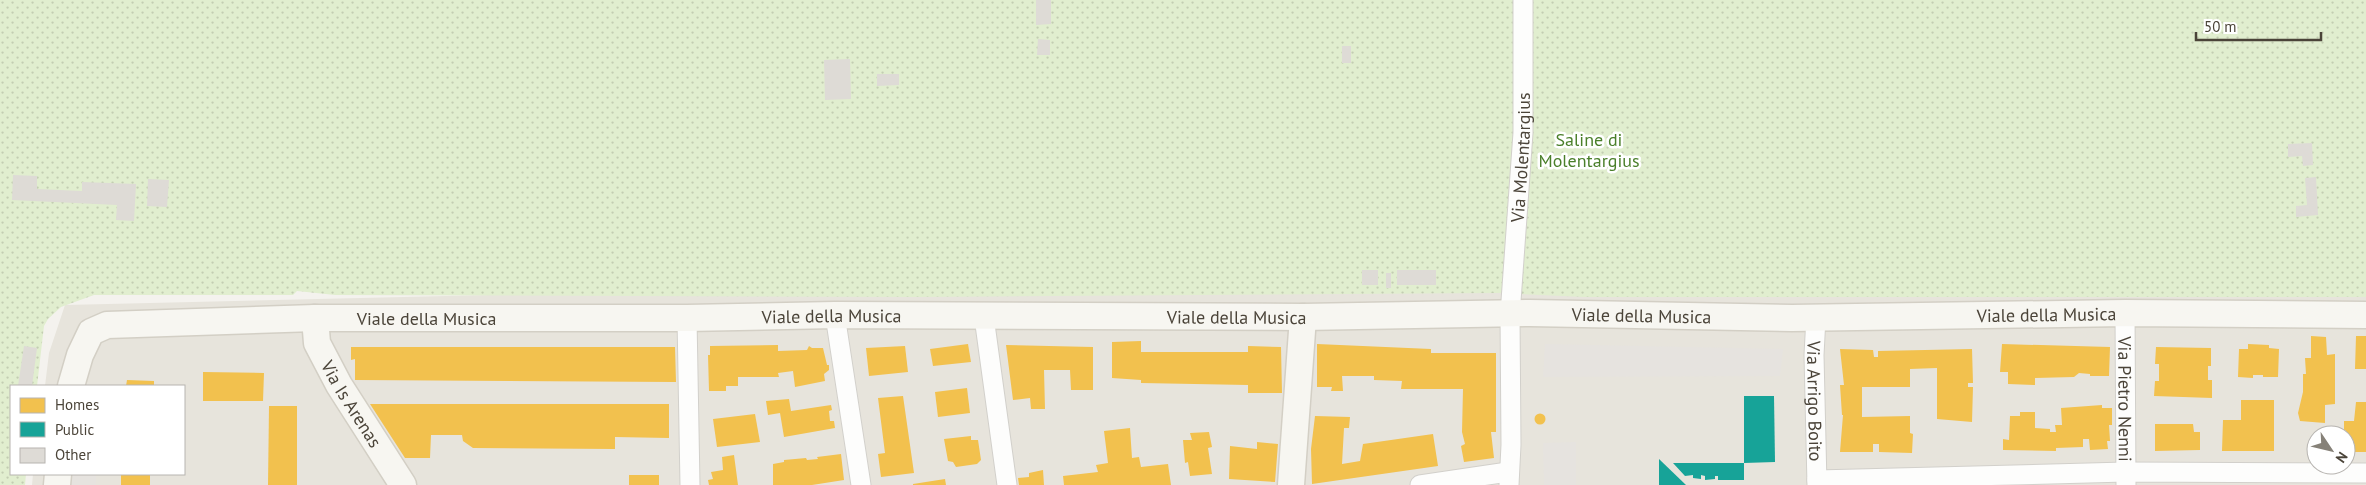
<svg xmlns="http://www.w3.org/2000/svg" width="2366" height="485" font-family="'PT Sans',sans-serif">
  <defs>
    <pattern id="park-dots" width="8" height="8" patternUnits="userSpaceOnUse" patternTransform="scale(1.25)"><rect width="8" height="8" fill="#e1eecf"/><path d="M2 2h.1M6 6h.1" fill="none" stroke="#c3cdb2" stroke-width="1.8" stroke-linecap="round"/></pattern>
  </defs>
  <rect width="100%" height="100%" fill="#f4f2ee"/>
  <path fill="#e7e4dc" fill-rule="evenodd" d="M 1537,289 L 2366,296 L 2366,485 L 32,485 L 33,474 L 184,474 L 184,386 L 45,386 L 49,353 L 65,305 L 653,291 ZM 2316,435 L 2346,435 L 2346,465 L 2316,465 Z"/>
  <polygon fill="url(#park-dots)" points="0,0 2366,0 2366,297 1584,297 1500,293 916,297 335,295 297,291 293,295 94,295 61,307 48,319 44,326 37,386 11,386 11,474 26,474 25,485 0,485"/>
  <g fill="#e6e3df">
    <polygon points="1545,344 1783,349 1780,376 1543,377"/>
    <polygon points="1576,442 1576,485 1544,485 1543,443"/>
    <polygon points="68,474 96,474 96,485 66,485"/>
  </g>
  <g fill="#f2c14e">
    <polygon points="2311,336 2326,337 2327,355 2335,354 2335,404 2325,405 2325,423 2300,421 2298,413 2303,392 2303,374 2306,374 2305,358 2311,358"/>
    <polygon points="2356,336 2366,336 2366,369 2355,369"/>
    <polygon points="1141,341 1141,352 1248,352 1248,346 1281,347 1282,393 1248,393 1248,385 1141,383 1141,380 1112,378 1112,342"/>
    <polygon points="968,344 971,362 933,366 930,349"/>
    <polygon points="1317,344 1431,349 1431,353 1496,353 1496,432 1491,432 1494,458 1464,462 1461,446 1465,444 1462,432 1463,389 1401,389 1402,381 1374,380 1374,376 1342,376 1343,391 1331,391 1332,387 1317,387"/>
    <polygon points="2002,344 2110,347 2109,376 2090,376 2090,374 2079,373 2074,377 2035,378 2035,385 2008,384 2008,372 2000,372"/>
    <polygon points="2248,344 2269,345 2269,348 2279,349 2278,377 2263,377 2263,375 2253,375 2253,378 2238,377 2239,349 2248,349"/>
    <polygon points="778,345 778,351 807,350 809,346 812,348 823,348 827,365 829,365 829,370 824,374 825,381 795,387 793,371 778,373 779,377 738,377 738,386 726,386 726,391 709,391 708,355 710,355 710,346"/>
    <polygon points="1006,345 1093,347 1093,390 1071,390 1070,370 1044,370 1045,409 1031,409 1030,398 1013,400"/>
    <polygon points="905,346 908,372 869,376 866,348"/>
    <polygon points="351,347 675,347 676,382 355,380 355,359 351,360"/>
    <polygon points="2156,347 2211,348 2211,366 2208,366 2208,380 2212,380 2212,398 2154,396 2155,381 2159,381 2159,364 2155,364"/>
    <polygon points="1840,349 1873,350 1874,357 1878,357 1878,351 1972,349 1973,383 1968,383 1968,387 1973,387 1972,422 1937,419 1937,368 1910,369 1910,387 1862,387 1862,417 1910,416 1910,433 1913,434 1912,453 1879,452 1879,444 1873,444 1873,452 1840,452 1843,415 1842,415 1840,385 1844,385"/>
    <polygon points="203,372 264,373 263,401 203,401"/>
    <polygon points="127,380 154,381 154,386 126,386"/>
    <polygon points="967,388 970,413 938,417 935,392"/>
    <polygon points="903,396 914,473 881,477 878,454 885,453 878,398"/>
    <polygon points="789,399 791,411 831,405 832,410 829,411 830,421 834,421 835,428 784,437 780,413 768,415 766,401"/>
    <polygon points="2241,400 2274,400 2274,451 2222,451 2223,420 2241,420"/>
    <polygon points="2356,402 2366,402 2366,452 2346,452 2346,435 2335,435 2335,431 2344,431 2344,421 2354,421"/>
    <polygon points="370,404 669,404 669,438 615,437 615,449 473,448 463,441 462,435 431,435 430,458 405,458"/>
    <polygon points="2102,405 2102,408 2112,408 2112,425 2109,425 2110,441 2107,441 2108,449 2090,450 2089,439 2083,439 2083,447 2056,448 2056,451 2003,450 2003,439 2009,440 2010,416 2020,416 2020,412 2035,412 2035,428 2050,429 2050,432 2056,432 2055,425 2062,425 2061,408"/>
    <polygon points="269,406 297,406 297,485 268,485"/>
    <circle cx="1540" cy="419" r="5.5"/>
    <polygon points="755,414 760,442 717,447 713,419"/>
    <polygon points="1315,416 1350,417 1349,428 1344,428 1342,464 1360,461 1363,444 1433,434 1438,466 1312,484 1311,449"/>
    <polygon points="2155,424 2193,424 2194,432 2200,432 2200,450 2155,451"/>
    <polygon points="1130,428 1132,458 1139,457 1141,467 1168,464 1171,485 1064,485 1063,476 1098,472 1096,465 1108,463 1104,431"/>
    <polygon points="1209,432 1212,447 1208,448 1212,474 1190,476 1188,462 1185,463 1183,440 1192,440 1190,433"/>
    <polygon points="971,436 971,440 978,440 981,460 977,464 956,467 953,462 948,461 944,439"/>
    <polygon points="1257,442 1278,444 1275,482 1229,479 1230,446 1257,449"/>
    <polygon points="841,454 844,480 812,485 773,485 773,464 784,462 784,460 806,458 807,460 818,459 817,457"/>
    <polygon points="734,455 738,485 709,485 708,480 713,479 711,472 723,470 722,457"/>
    <polygon points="1043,470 1044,485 1019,485 1018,478 1029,477 1029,473"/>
    <rect x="121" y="474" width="29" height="11"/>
    <rect x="629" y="475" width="30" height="10"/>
    <polygon points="945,479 946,485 913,485 913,484"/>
  </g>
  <g fill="#17a398">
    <polygon points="1744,396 1774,396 1775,462 1744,463"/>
    <polygon points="1659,459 1686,485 1659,485"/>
    <polygon points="1673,463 1744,463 1744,480 1718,480 1718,476 1715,476 1715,479 1705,480 1705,476 1701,475 1701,479 1693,478 1693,475 1685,476"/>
  </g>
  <g fill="#dedbd6">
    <polygon points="1036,0 1051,0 1051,24 1036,25"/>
    <polygon points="1038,39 1050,40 1050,55 1037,55"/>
    <rect x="1342" y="46" width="9" height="17"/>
    <polygon points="850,59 851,99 825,100 824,60"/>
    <polygon points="877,74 899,74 899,85 877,86"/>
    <polygon points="2312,143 2313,165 2303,166 2302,156 2288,157 2288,144"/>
    <polygon points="13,175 37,176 37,189 82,191 82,182 136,184 134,221 116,220 117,205 12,200"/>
    <polygon points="2316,177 2318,215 2296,217 2296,206 2307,205 2305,178"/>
    <polygon points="148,179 169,180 167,207 147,206"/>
    <rect x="1362" y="270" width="16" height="15"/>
    <rect x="1397" y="270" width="39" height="15"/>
    <rect x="1386" y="273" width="5" height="15"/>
    <polygon points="24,346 37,348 32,386 18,386"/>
  </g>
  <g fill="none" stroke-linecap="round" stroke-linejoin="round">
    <g stroke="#d2d0cb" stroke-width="21">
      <g id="street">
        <path id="s1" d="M 2125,313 L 2126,485"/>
        <polyline points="835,315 861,485"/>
        <polyline points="984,317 1007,485"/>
        <path id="s2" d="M 1816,317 L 1814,355 L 1817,485"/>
        <polyline points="687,318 690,485"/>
        <polyline points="1817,480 2126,472 2366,473"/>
        <polyline points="1420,485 1508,472"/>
        <path id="s3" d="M 1509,485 L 1511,445 L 1510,315 L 1523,133 L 1523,0"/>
      </g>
    </g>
    <g stroke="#d3cfc5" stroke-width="29">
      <g id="secondary">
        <path id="s4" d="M 315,318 L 317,343 L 339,385 L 403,485"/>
        <path id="s5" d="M 71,386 L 80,355 L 91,332 L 107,325 L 315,318 L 687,318 L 835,315 L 1303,317 L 1530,313 L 1792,318 L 2125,313 L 2366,315"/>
        <polyline points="57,485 58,474"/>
        <polyline points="1291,485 1303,317"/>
      </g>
    </g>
    <use href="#street" stroke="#fdfdfc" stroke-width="19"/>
    <use href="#secondary" stroke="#f7f6f1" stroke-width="26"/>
  </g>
  <g text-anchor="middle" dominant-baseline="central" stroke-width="5" stroke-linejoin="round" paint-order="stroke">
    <g font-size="18" fill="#4a7f2a" stroke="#fff">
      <text x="1589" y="139">Saline di<tspan x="1589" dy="21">Molentargius</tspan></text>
    </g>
    <g font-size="18" fill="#4b4439" stroke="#fff">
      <text stroke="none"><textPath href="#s3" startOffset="328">Via Molentargius</textPath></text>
      <text stroke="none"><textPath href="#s5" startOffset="2015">Viale della Musica</textPath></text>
      <text stroke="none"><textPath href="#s5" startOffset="1610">Viale della Musica</textPath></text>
      <text stroke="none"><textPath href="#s5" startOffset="800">Viale della Musica</textPath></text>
      <text stroke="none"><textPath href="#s5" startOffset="1205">Viale della Musica</textPath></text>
      <text stroke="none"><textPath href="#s5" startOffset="395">Viale della Musica</textPath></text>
      <text stroke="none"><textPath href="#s1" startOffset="86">Via Pietro Nenni</textPath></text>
      <text stroke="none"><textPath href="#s2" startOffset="84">Via Arrigo Boito</textPath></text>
      <text stroke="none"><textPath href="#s4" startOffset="95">Via Is Arenas</textPath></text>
    </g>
  </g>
  <rect x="10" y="385" width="175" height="90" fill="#ffffff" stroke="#b7b4b0"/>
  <rect x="20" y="398" width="25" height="15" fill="#f2c14e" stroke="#b7b4b0"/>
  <text x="55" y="410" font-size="15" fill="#4b4439">Homes</text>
  <rect x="20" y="422" width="25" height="15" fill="#17a398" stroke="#b7b4b0"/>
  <text x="55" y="435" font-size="15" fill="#4b4439">Public</text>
  <rect x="20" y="448" width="25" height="15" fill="#dedbd6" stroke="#b7b4b0"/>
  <text x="55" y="460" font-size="15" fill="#4b4439">Other</text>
  <g transform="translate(2331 450) rotate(125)"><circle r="24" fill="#ffffff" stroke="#b7b4b0"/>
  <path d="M0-4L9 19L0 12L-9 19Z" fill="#868178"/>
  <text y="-8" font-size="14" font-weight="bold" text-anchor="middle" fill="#4b4439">N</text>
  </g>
  <path d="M2196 32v8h125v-8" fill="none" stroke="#4b4439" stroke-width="2.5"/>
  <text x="2204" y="32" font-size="15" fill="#4b4439" stroke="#ffffff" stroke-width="4" paint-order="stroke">50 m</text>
</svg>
